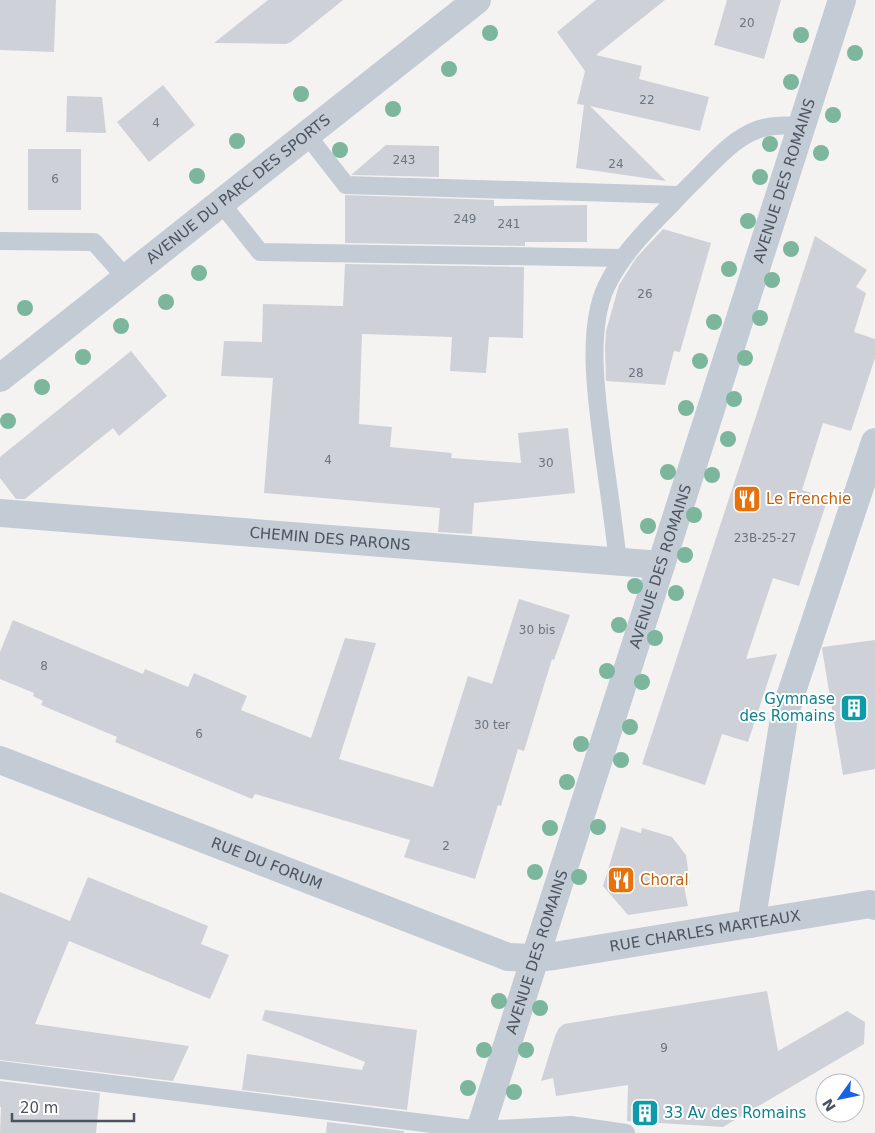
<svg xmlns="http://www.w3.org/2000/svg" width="875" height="1133" font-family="'DejaVu Sans',sans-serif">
  <rect width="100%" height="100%" fill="#f5f3f2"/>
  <g fill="#ced1d8">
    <polygon points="0,0 56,0 54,52 0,50"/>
    <polygon points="268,0 343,0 291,42 286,44 214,43"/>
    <polygon points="596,0 665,0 596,55 642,66 639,79 709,97 700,131 590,106 666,181 576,168 584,105 577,104 585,71 557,32"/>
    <polygon points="727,0 781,0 764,59 714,45"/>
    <polygon points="163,85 195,125 149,162 117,122"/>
    <polygon points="67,96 102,97 106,133 66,132"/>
    <polygon points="386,145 439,146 439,177 351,175"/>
    <rect x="28" y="149" width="53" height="61"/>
    <polygon points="345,195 494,200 494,206 587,205 587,242 525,242 525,246 345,243"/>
    <polygon points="663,229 711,243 680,352 674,351 665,385 606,381 605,348 606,331 619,285 636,258"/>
    <polygon points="815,236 867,270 856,287 866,293 854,332 875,339 875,358 851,431 823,423 802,490 828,498 799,586 773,578 746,659 777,654 748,742 722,734 705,785 642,764"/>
    <polygon points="345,264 524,267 523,338 489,337 486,373 450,371 452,337 362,334 359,424 392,427 390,447 452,453 451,458 521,463 518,433 568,428 575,493 474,503 472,534 438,532 440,508 264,493 273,378 221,376 224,341 262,342 263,304 343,306"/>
    <polygon points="131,351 167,396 119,436 113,428 25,499 16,499 0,478 0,457"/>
    <polygon points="519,599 570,615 554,660 552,659 524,751 518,749 501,806 498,805 475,879 404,857 410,840 255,794 252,799 115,742 117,737 41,705 43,701 33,696 34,693 0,679 0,652 13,620 143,674 145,669 188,687 194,673 247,696 241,710 311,738 345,638 376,643 339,759 433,787 468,676 492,684"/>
    <polygon points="875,640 875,769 843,775 822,649 823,647"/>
    <polygon points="621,827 641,833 642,828 672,837 686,855 690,884 684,886 688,906 628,915 603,886"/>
    <polygon points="88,877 208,926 201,944 229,955 210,999 69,941 35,1024 189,1046 173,1081 0,1060 0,892 70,921"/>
    <polygon points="767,991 778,1051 847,1011 865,1022 864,1044 723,1127 627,1121 628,1085 556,1096 553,1078 541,1081 555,1036 559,1028 564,1024"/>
    <polygon points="265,1010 417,1030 407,1110 242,1090 247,1054 362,1070 365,1062 262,1020"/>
    <polygon points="0,1081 100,1093 96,1133 0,1133 1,1107 0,1107"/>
    <polygon points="327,1122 404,1131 404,1133 326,1133"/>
  </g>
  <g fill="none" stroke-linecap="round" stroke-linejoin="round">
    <g stroke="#c3cbd4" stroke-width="18">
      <polyline points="307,135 346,185 679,195"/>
      <polyline points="221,203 260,252 622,258"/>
      <polyline points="0,241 94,242 126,278"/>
      <path d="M 618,562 C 614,527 609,491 604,456 C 598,407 585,333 606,287 C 619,260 635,242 656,220 C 668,208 680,195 693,182 C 716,160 740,128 775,126 C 784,125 793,126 802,126"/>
      <polyline points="0,1070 480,1130 571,1125 626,1133"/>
    </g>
    <g stroke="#c3cbd4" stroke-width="28">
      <path id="s1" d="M 0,378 L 477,0"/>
      <path id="s2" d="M 0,513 L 661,565"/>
      <path id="s3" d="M 0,760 L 508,957 L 535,958 L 554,956 L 870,904 L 875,906"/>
      <polyline points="751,924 785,712 875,442"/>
      <path id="s4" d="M 479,1133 L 842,0"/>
    </g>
  </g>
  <g fill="#7bb69d">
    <circle cx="490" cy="33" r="8"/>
    <circle cx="801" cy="35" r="8"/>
    <circle cx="855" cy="53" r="8"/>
    <circle cx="449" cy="69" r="8"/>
    <circle cx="791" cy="82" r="8"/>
    <circle cx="301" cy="94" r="8"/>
    <circle cx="393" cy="109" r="8"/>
    <circle cx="833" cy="115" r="8"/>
    <circle cx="237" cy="141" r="8"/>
    <circle cx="770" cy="144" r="8"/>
    <circle cx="340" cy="150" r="8"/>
    <circle cx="821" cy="153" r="8"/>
    <circle cx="197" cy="176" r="8"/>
    <circle cx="760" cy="177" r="8"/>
    <circle cx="748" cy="221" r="8"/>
    <circle cx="791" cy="249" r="8"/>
    <circle cx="729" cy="269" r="8"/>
    <circle cx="199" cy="273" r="8"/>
    <circle cx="772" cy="280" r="8"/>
    <circle cx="166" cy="302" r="8"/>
    <circle cx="25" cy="308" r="8"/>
    <circle cx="760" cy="318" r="8"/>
    <circle cx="714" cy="322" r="8"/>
    <circle cx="121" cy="326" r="8"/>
    <circle cx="83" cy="357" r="8"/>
    <circle cx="745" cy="358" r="8"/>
    <circle cx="700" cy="361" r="8"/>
    <circle cx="42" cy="387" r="8"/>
    <circle cx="734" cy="399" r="8"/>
    <circle cx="686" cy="408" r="8"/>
    <circle cx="8" cy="421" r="8"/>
    <circle cx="728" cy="439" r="8"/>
    <circle cx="668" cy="472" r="8"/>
    <circle cx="712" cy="475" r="8"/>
    <circle cx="694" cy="515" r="8"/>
    <circle cx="648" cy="526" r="8"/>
    <circle cx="685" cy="555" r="8"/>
    <circle cx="635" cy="586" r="8"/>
    <circle cx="676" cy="593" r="8"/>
    <circle cx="619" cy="625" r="8"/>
    <circle cx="655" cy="638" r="8"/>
    <circle cx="607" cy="671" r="8"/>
    <circle cx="642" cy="682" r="8"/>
    <circle cx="630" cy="727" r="8"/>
    <circle cx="581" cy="744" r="8"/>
    <circle cx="621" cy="760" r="8"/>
    <circle cx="567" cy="782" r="8"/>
    <circle cx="598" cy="827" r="8"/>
    <circle cx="550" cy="828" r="8"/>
    <circle cx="535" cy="872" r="8"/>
    <circle cx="579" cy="877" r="8"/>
    <circle cx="499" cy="1001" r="8"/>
    <circle cx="540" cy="1008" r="8"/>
    <circle cx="484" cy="1050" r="8"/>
    <circle cx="526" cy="1050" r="8"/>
    <circle cx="468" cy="1088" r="8"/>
    <circle cx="514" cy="1092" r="8"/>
  </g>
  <defs>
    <g id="restaurant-square" transform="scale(1.4375)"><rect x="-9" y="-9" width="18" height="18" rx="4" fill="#e8710a" stroke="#fff"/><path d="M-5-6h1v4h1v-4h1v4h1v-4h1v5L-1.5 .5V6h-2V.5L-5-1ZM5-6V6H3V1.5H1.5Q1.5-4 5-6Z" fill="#fff"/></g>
    <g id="building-square" transform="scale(1.4375)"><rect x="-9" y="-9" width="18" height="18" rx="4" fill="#0f9aa8" stroke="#fff"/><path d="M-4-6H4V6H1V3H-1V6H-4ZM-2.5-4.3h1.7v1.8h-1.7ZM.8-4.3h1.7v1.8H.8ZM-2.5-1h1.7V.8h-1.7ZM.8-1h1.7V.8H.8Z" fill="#fff"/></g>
  </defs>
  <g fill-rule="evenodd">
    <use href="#restaurant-square" x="747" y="499"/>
    <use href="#building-square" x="854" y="708"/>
    <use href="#restaurant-square" x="621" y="880"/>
    <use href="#building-square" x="645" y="1113"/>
  </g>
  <g text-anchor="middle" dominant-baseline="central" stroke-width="4" stroke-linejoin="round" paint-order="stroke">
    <g font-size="12" fill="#6b737f">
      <text x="747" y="23">20</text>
      <text x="647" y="100">22</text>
      <text x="156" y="123">4</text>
      <text x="404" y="160">243</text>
      <text x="616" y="164">24</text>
      <text x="55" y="179">6</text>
      <text x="465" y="219">249</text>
      <text x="509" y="224">241</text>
      <text x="645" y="294">26</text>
      <text x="636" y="373">28</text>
      <text x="328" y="460">4</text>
      <text x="546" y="463">30</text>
      <text x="765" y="538">23B-25-27</text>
      <text x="537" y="630">30 bis</text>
      <text x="44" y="666">8</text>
      <text x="492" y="725">30 ter</text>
      <text x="199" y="734">6</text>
      <text x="446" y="846">2</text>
      <text x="664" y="1048">9</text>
    </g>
    <g font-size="15" fill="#4a5461" stroke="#fff">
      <text stroke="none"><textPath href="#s4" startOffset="1000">AVENUE DES ROMAINS</textPath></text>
      <text stroke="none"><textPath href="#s1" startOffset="304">AVENUE DU PARC DES SPORTS</textPath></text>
      <text stroke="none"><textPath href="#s2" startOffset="331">CHEMIN DES PARONS</textPath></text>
      <text stroke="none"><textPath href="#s4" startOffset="595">AVENUE DES ROMAINS</textPath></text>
      <text stroke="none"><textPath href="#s3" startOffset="286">RUE DU FORUM</textPath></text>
      <text stroke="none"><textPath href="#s3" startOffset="744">RUE CHARLES MARTEAUX</textPath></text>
      <text stroke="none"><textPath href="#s4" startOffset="190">AVENUE DES ROMAINS</textPath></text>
    </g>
    <g font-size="15" fill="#c56008" stroke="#fff" text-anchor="start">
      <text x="766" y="499">Le Frenchie</text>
      <text x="640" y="880">Choral</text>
    </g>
    <g font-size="15" fill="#0d838f" stroke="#fff" text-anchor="end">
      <text x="835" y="699">Gymnase<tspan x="835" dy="17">des Romains</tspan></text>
      <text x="664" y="1113" text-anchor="start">33 Av des Romains</text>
    </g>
  </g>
  <g transform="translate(840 1098) rotate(237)"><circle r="24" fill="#ffffff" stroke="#b7bbc0"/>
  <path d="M0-4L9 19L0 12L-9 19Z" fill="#1962e8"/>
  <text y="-8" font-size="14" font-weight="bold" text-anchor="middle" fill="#4a5461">N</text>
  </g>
  <path d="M12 1113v8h122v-8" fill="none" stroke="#4a5461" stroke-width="2.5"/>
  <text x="20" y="1113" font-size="15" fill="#4a5461" stroke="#ffffff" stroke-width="4" paint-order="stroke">20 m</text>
</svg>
